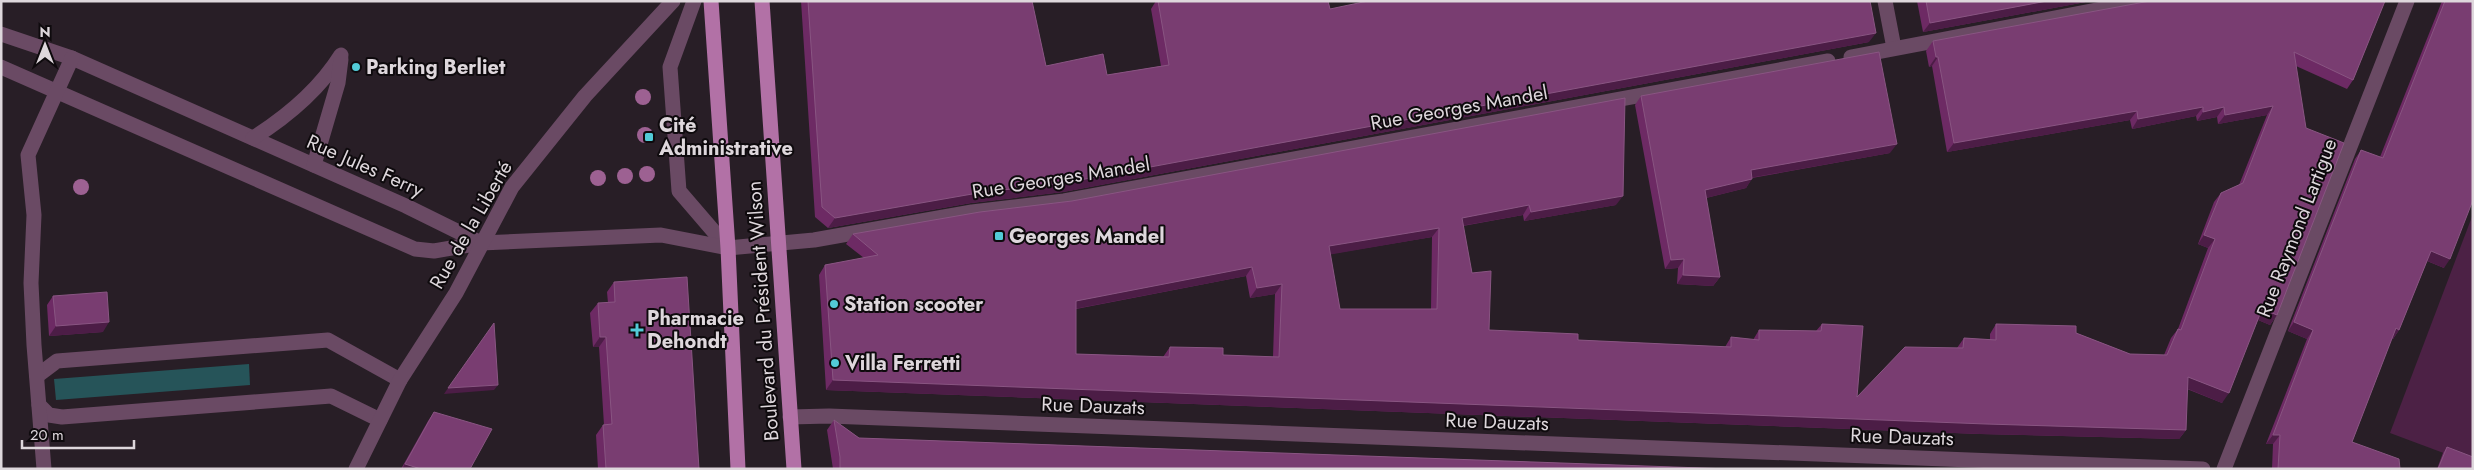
<svg xmlns="http://www.w3.org/2000/svg" width="2474" height="470" font-family="Jost,sans-serif">
  <rect width="100%" height="100%" fill="#281e26"/>
  <polygon fill="#4c2145" points="2473,214 2473,464 2390,433"/>
  <polygon fill="#265459" points="249,364 250,385 56,400 54,379"/>
  <g fill="none" stroke-linecap="round" stroke-linejoin="round">
    <g stroke="#6a4a64" stroke-width="15">
      <polyline points="694,1 670,67 679,191 728,248"/>
      <polyline points="1885,1 1894,48"/>
      <polyline points="1,34 72,58 406,206 481,243 661,235 728,248 814,240 972,212 1064,201 1828,61"/>
      <polyline points="1851,57 2144,1"/>
      <polyline points="1,67 415,249 434,251 481,243"/>
      <path d="M 253,138 C 288,116 319,90 341,55"/>
      <polyline points="314,165 338,83 341,59"/>
      <polyline points="37,376 57,361 328,340 400,380"/>
      <polyline points="39,405 49,415 62,417 331,396 380,420"/>
      <polyline points="790,417 829,416 2203,469"/>
      <polyline points="44,469 34,345 31,283 34,215 28,155 72,58"/>
      <polyline points="356,469 400,380 456,293 512,187 585,96 673,1"/>
      <polyline points="2224,469 2407,1"/>
    </g>
    <g stroke="#b271a6" stroke-width="15">
      <polyline points="711,1 728,248 738,469"/>
      <polyline points="762,1 794,469"/>
    </g>
  </g>
  <g fill="#9d6192">
    <circle cx="643" cy="97" r="8"/>
    <circle cx="645" cy="135" r="8"/>
    <circle cx="647" cy="174" r="8"/>
    <circle cx="625" cy="176" r="8"/>
    <circle cx="598" cy="178" r="8"/>
    <circle cx="81" cy="187" r="8"/>
  </g>
  <g fill="#6d2a64" fill-rule="evenodd">
    <polygon points="801,1 1032,1 1046,66 1107,75 1161,66 1151,9 1156,1 1328,1 1330,9 1869,42 1063,192 971,203 828,228 815,217"/>
    <polygon points="1917,1 2091,1 1923,32"/>
    <path d="M 2385,1 L 2353,80 L 2347,89 L 2296,66 L 2277,315 L 2270,325 L 2258,320 L 2222,403 L 2187,389 L 2186,430 L 2179,439 L 1980,434 L 826,390 L 819,275 L 825,265 L 864,258 L 846,244 L 853,234 L 1072,201 L 1616,205 L 1524,221 L 1523,215 L 1463,226 L 1472,273 L 1489,330 L 1578,340 L 1725,347 L 1731,337 L 1753,340 L 1759,330 L 1816,331 L 1822,324 L 1857,397 L 1957,348 L 1964,338 L 1990,340 L 1990,334 L 1996,324 L 2076,333 L 2130,354 L 2164,355 L 2171,338 L 2178,329 L 2208,248 L 2198,244 L 2214,202 L 2221,193 L 2239,185 L 2267,115 L 2218,124 L 2217,117 L 2197,121 L 2196,116 L 2132,129 L 2130,120 L 1947,152 L 1932,66 L 1929,67 L 1926,51 L 1933,41 ZM 1432,237 L 1431,309 L 1340,309 L 1330,254 ZM 1246,276 L 1250,298 L 1275,294 L 1273,357 L 1223,355 L 1170,347 L 1163,357 L 1076,354 L 1076,309 Z"/>
    <polygon points="2442,1 2473,1 2444,268 2427,261 2399,330 2393,339 2392,338 2352,442 2400,469 2272,469 2273,444 2266,444 2307,339 2288,331 2355,159 2361,150 2380,157"/>
    <polygon points="1641,96 1890,153 1752,178 1746,188 1706,198 1720,277 1713,286 1677,284 1678,268 1665,269 1635,105"/>
    <polygon points="614,282 699,469 598,469 596,435 603,425 604,425 599,347 593,347 590,313 598,303 608,303 607,292"/>
    <polygon points="53,296 103,332 49,336 47,305"/>
    <polygon points="434,412 470,469 401,469 428,421"/>
    <polygon points="834,420 859,438 1730,469 833,469 827,430"/>
    <polygon points="2447,447 2473,469 2437,469 2443,453"/>
  </g>
  <g fill="#4c1d46">
    <polygon points="2047,1 2091,1 1923,32 1930,23"/>
    <polygon points="1876,33 1869,42 1063,192 971,203 828,228 835,218"/>
    <polygon points="1936,57 1938,57 1932,66 1929,67"/>
    <polygon points="2273,106 2267,115 2218,124 2225,115"/>
    <polygon points="2203,107 2196,116 2132,129 2138,119"/>
    <polygon points="2224,107 2217,117 2197,121 2203,112"/>
    <polygon points="2137,111 2130,120 1947,152 1954,143"/>
    <polygon points="1897,144 1890,153 1744,179 1751,170"/>
    <polygon points="1752,179 1746,188 1698,200 1705,190"/>
    <polygon points="1623,196 1616,205 1524,221 1531,212"/>
    <polygon points="1529,205 1523,215 1455,227 1462,218"/>
    <polygon points="1439,228 1432,237 1322,256 1329,246"/>
    <polygon points="2204,235 2215,239 2208,248 2198,244"/>
    <polygon points="2431,251 2450,259 2444,268 2425,260"/>
    <polygon points="1684,259 1678,268 1665,269 1671,260"/>
    <polygon points="1252,267 1246,276 1069,310 1076,301"/>
    <polygon points="1683,275 1720,277 1713,286 1677,284"/>
    <polygon points="1282,284 1275,294 1250,298 1257,288"/>
    <polygon points="2262,309 2277,315 2270,325 2256,319"/>
    <polygon points="109,322 103,332 49,336 56,326"/>
    <polygon points="2294,322 2313,330 2307,339 2288,331"/>
    <polygon points="2396,328 2399,330 2393,339 2389,337"/>
    <polygon points="600,337 606,337 599,347 593,347"/>
    <polygon points="2188,377 2229,393 2222,403 2181,386"/>
    <polygon points="833,380 2186,430 2179,439 1980,434 826,390"/>
    <polygon points="498,385 494,390 444,394 448,388"/>
    <polygon points="2273,435 2280,435 2273,444 2266,444"/>
    <polygon points="405,464 421,469 402,469"/>
  </g>
  <g fill="#793d71" stroke="#895582" fill-rule="evenodd">
    <polygon points="808,1 1032,1 1046,66 1103,54 1107,75 1169,65 1158,1 1328,1 1330,9 1368,1 1870,1 1876,33 1069,182 978,193 835,218 822,207"/>
    <polygon points="1926,1 2047,1 1930,23"/>
    <path d="M 2150,1 L 2385,1 L 2353,80 L 2294,52 L 2306,128 L 2344,143 L 2277,315 L 2262,309 L 2229,393 L 2188,377 L 2186,430 L 1986,424 L 833,380 L 825,265 L 878,255 L 853,234 L 980,212 L 1072,201 L 1625,98 L 1623,196 L 1531,212 L 1529,205 L 1462,218 L 1472,273 L 1491,271 L 1489,330 L 1578,334 L 1578,340 L 1731,347 L 1731,337 L 1759,340 L 1759,330 L 1821,331 L 1822,324 L 1863,326 L 1857,397 L 1905,347 L 1963,348 L 1964,338 L 1996,340 L 1996,324 L 2076,326 L 2076,333 L 2130,354 L 2167,355 L 2178,329 L 2181,330 L 2215,239 L 2204,235 L 2221,193 L 2243,183 L 2273,106 L 2225,115 L 2224,107 L 2203,112 L 2203,107 L 2138,119 L 2137,111 L 1954,143 L 1938,57 L 1936,57 L 1933,41 ZM 1439,228 L 1437,309 L 1340,309 L 1329,246 ZM 1252,267 L 1257,288 L 1282,284 L 1279,357 L 1223,355 L 1223,348 L 1170,347 L 1169,357 L 1076,354 L 1076,301 Z"/>
    <polygon points="2445,1 2473,1 2473,200 2450,259 2431,251 2399,330 2396,328 2352,442 2399,459 2400,469 2278,469 2280,435 2273,435 2313,330 2294,322 2361,150 2383,158"/>
    <polygon points="1879,52 1897,144 1751,170 1752,179 1705,190 1720,277 1683,275 1684,259 1671,260 1641,96"/>
    <polygon points="687,277 699,469 606,469 603,425 612,424 606,337 600,337 598,303 615,302 614,282"/>
    <polygon points="107,292 109,322 56,326 53,296"/>
    <polygon points="494,323 498,385 448,388"/>
    <polygon points="434,412 492,429 470,469 421,469 405,464"/>
    <polygon points="834,420 859,438 1730,469 840,469 840,457"/>
    <polygon points="2447,447 2473,457 2473,469 2438,469"/>
  </g>
  <g fill="#52cbd7" stroke="#0e0a0d" stroke-width="2">
    <circle cx="356" cy="67" r="5"/>
    <rect x="644" y="132" width="10" height="10" rx="2.5"/>
    <rect x="994" y="231" width="10" height="10" rx="2.5"/>
    <circle cx="834" cy="304" r="5"/>
    <path d="M634.5 322.5h5v5h5v5h-5v5h-5v-5h-5v-5h5z"/>
    <circle cx="835" cy="363" r="5"/>
  </g>
  <g text-anchor="middle" dominant-baseline="central" stroke-width="4" stroke-linejoin="round" paint-order="stroke">
    <g font-size="20" font-weight="bold" fill="#ded7dc" stroke="#0e0a0d" text-anchor="start">
      <text x="366" y="67">Parking Berliet</text>
      <text x="659" y="125">Cité<tspan x="659" dy="23">Administrative</tspan></text>
      <text x="1009" y="236">Georges Mandel</text>
      <text x="844" y="304">Station scooter</text>
      <text x="647" y="318">Pharmacie<tspan x="647" dy="23">Dehondt</tspan></text>
      <text x="845" y="363">Villa Ferretti</text>
    </g>
    <g font-size="20" fill="#ded7dc" stroke="#0e0a0d">
      <text transform="translate(1459 108) rotate(-10)">Rue Georges Mandel</text>
      <text transform="translate(365 166) rotate(24)">Rue Jules Ferry</text>
      <text transform="translate(1061 178) rotate(-9)">Rue Georges Mandel</text>
      <text transform="translate(471 225) rotate(-60)">Rue de la Liberté</text>
      <text transform="translate(2297 228) rotate(-69)">Rue Raymond Lartigue</text>
      <text transform="translate(763 311) rotate(-94)">Boulevard du Président Wilson</text>
      <text transform="translate(1093 406) rotate(2)">Rue Dauzats</text>
      <text transform="translate(1497 422) rotate(2)">Rue Dauzats</text>
      <text transform="translate(1902 437) rotate(2)">Rue Dauzats</text>
    </g>
  </g>
  <rect width="2474" height="470" fill="none" stroke="#ded7dc" stroke-width="5"/>
  <g transform="translate(45 45)" stroke="#0e0a0d" stroke-width="4" paint-order="stroke">
  <path d="M0-4L9 19L0 12L-9 19Z" fill="#ded7dc"/>
  <text y="-8" font-size="14" font-weight="bold" text-anchor="middle" fill="#ded7dc">N</text>
  </g>
  <path d="M22 440v8h112v-8" fill="none" stroke="#ded7dc" stroke-width="2.5"/>
  <text x="30" y="440" font-size="15" fill="#ded7dc" stroke="#0e0a0d" stroke-width="4" paint-order="stroke">20 m</text>
</svg>
